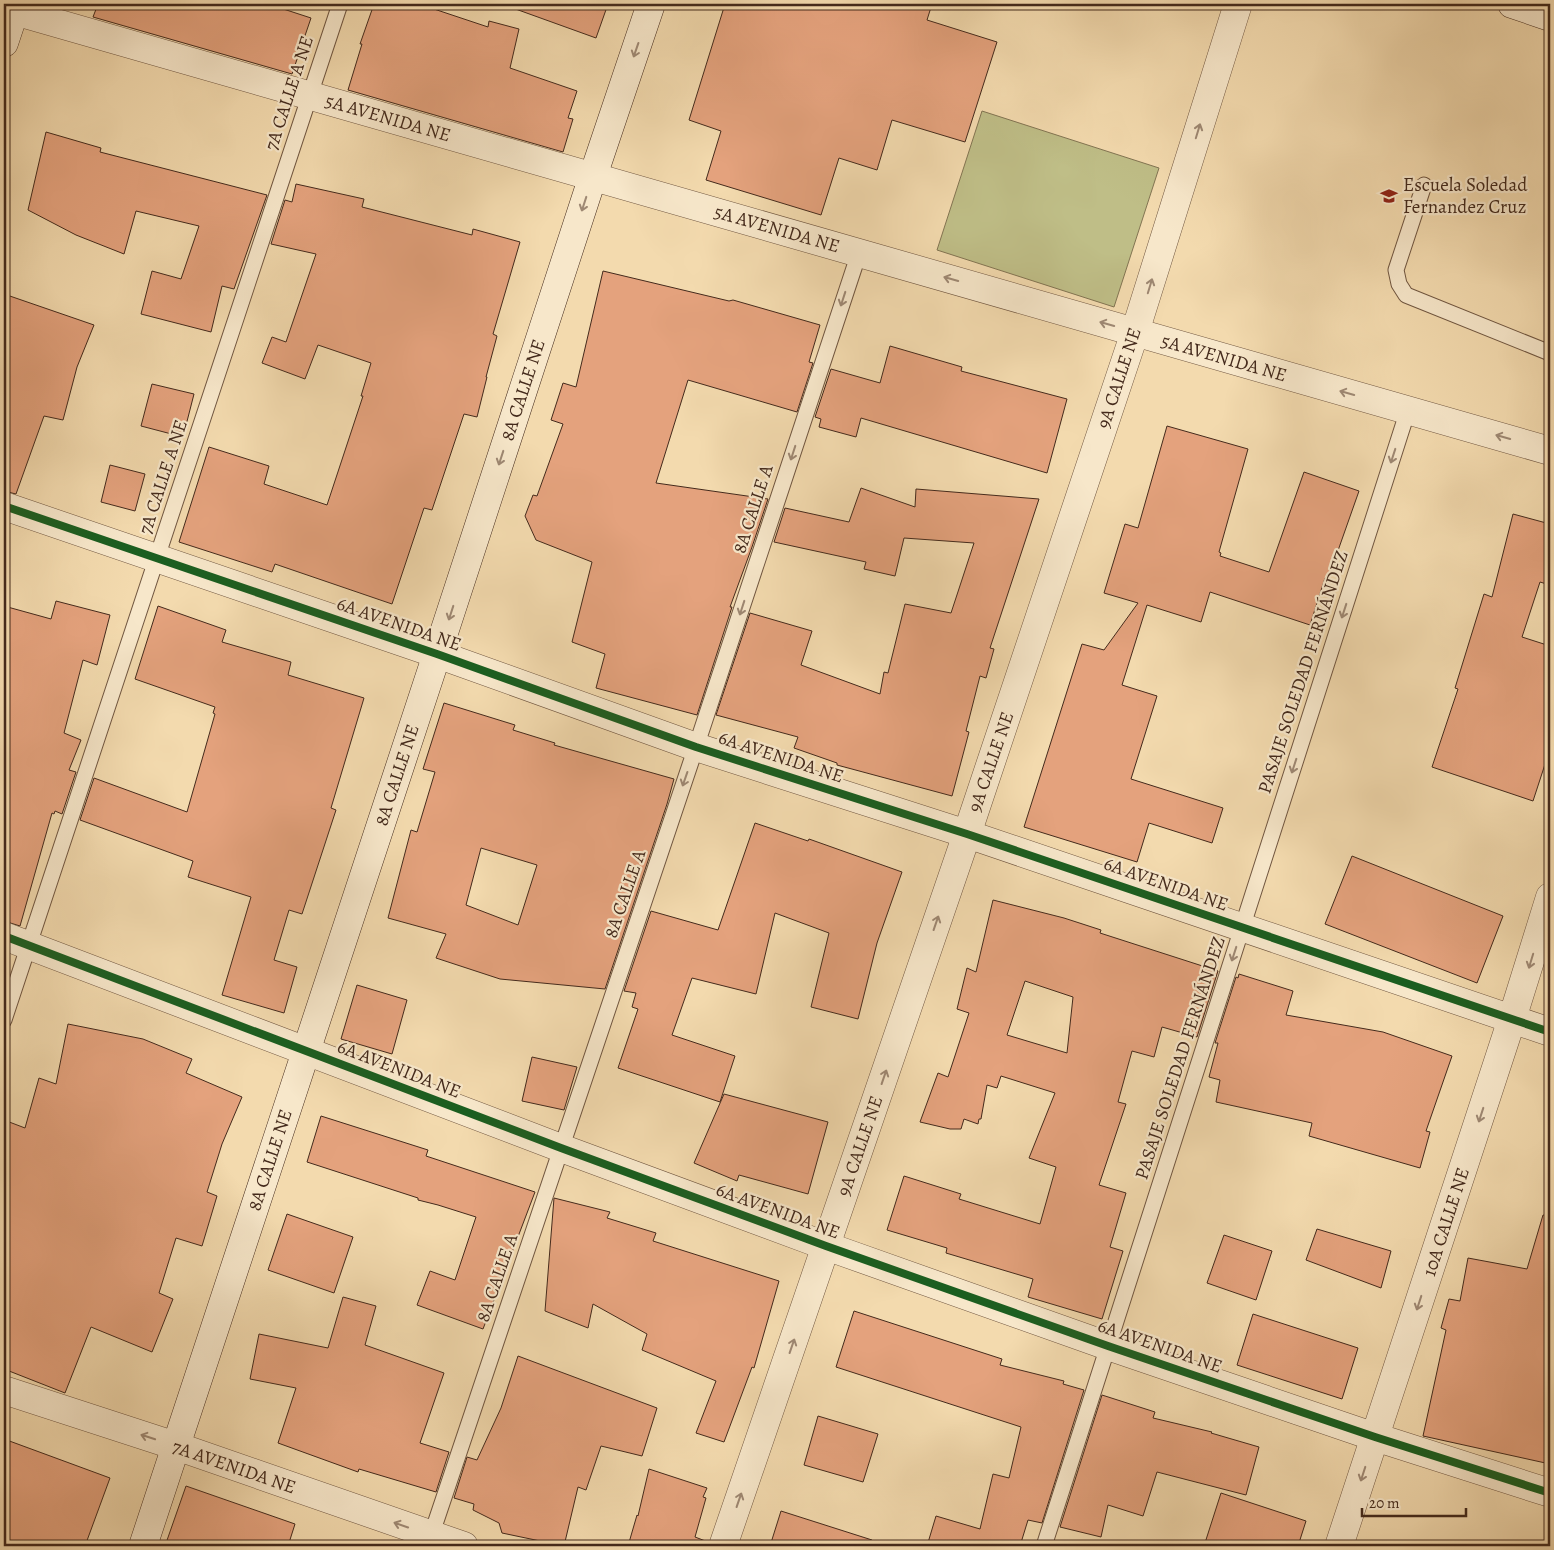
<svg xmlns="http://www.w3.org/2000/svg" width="1554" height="1550" font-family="Alegreya,serif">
  <rect width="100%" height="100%" fill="#f3daae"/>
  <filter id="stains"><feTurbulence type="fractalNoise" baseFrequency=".004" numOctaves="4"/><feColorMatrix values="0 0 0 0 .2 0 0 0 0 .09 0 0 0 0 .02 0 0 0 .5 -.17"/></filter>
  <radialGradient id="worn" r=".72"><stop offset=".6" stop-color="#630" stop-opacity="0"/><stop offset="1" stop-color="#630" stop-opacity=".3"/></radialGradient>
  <polygon fill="#bfbe87" stroke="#827452" points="982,111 1159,168 1114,307 937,250"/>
  <g fill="#e4a27d" stroke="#442a1c" fill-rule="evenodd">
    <polygon points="98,4 268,4 311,18 292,74 93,17"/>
    <polygon points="374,4 419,4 488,27 489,21 519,29 510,68 577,91 568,118 573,119 563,152 348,90 362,44 360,44"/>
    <polygon points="511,4 608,4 596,38 510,7"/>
    <polygon points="725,4 932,4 927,20 997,42 965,142 892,120 877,170 839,158 821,215 706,180 721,131 689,120"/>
    <polygon points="46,132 101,148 100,152 267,195 234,289 222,286 211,332 141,314 152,271 181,279 199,226 136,211 124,254 76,235 28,210"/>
    <polygon points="296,184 364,199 362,207 472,235 473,229 520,242 493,334 497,336 486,377 487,377 477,417 464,414 432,510 424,508 392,604 275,564 272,572 179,542 209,447 269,466 264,484 327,505 363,396 361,396 371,363 318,345 305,379 262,363 272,337 286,342 316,254 271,244 285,200 292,202"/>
    <polygon points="603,271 729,301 733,300 820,325 809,362 813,363 797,412 688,380 656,483 768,499 752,547 730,607 732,607 697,715 596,688 605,654 572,642 592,562 536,540 525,516 533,495 537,496 563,424 551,420 563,383 576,387"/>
    <polygon points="4,294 94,325 77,367 63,420 44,416 16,494 4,491"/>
    <polygon points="890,346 962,367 961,371 1067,399 1047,473 861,418 856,437 819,427 821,419 815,417 831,369 880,383"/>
    <polygon points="152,384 194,394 183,437 141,426"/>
    <polygon points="1167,426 1248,449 1219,552 1221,553 1220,556 1269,572 1304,472 1359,491 1328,579 1325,578 1310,625 1210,592 1201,622 1147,605 1122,685 1157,696 1131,779 1223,808 1212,843 1149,823 1137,862 1024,827 1082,644 1104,650 1138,603 1104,593 1125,524 1138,528"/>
    <polygon points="110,465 145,474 135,511 101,502"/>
    <polygon points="861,488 915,507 916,489 1039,499 990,648 994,649 986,678 980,676 966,731 969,732 952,796 837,765 837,763 794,748 798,737 716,715 750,613 812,631 801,665 880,694 884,672 888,673 905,604 951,613 974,543 904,538 895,576 864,569 866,562 774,542 785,508 849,522"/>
    <polygon points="1513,514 1550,524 1550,585 1540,582 1522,637 1550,646 1550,749 1533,801 1432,767 1458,689 1455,688 1484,594 1492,597"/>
    <polygon points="56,601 110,615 97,665 83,660 64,733 81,740 69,770 76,772 62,814 55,811 54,814 52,813 20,926 4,921 4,606 51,619"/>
    <polygon points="158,606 226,630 222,642 291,662 288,675 364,698 331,808 336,810 302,914 289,910 274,960 297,967 284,1013 222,995 251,897 188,877 193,861 80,820 94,778 187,812 215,714 213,713 215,707 135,679"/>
    <path d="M 444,703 L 515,725 L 513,730 L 555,743 L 554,745 L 674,779 L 667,804 L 605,989 L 500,979 L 436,958 L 446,934 L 388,918 L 411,830 L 417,832 L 435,772 L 423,769 ZM 481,848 L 537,865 L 518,925 L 466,905 Z"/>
    <polygon points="755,823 808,841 809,839 902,872 877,943 858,1019 811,1007 829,933 775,913 756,994 692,978 672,1035 735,1056 720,1102 618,1068 638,1009 632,1007 636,993 624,991 651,911 718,930"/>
    <polygon points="1352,856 1503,916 1477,983 1325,924"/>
    <path d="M 993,900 L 1064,918 L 1101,930 L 1100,933 L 1218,971 L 1197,1037 L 1162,1027 L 1154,1057 L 1132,1051 L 1118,1102 L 1126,1104 L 1099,1185 L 1126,1193 L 1110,1247 L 1123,1251 L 1102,1319 L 1028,1297 L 1033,1279 L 946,1253 L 947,1248 L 887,1230 L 904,1176 L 961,1194 L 959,1199 L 1040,1224 L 1056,1167 L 1029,1158 L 1055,1093 L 1001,1076 L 997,1088 L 987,1085 L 981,1119 L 979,1119 L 978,1124 L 964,1119 L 961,1129 L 950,1129 L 920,1122 L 938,1073 L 948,1077 L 969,1013 L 957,1009 L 967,968 L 976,972 ZM 1025,981 L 1073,997 L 1067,1053 L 1007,1035 Z"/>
    <polygon points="1239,974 1293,991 1286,1015 1383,1032 1452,1056 1426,1131 1430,1132 1420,1168 1309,1136 1312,1123 1216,1102 1220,1080 1209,1077 1218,1043 1215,1043 1236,977 1238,978"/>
    <polygon points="357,985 407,1000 392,1054 341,1039"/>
    <polygon points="68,1024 143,1039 192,1059 186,1073 242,1097 222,1144 207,1192 217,1196 202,1246 176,1238 159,1293 173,1299 152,1352 91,1327 65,1393 4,1369 4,1120 25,1128 39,1078 56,1084"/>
    <polygon points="532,1057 577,1067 564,1110 522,1101"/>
    <polygon points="724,1094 828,1122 808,1194 739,1175 737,1181 694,1163"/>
    <polygon points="321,1116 428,1150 426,1156 535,1192 483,1329 417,1305 430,1271 455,1280 476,1217 438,1205 418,1200 418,1198 307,1162"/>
    <polygon points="554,1198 610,1212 607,1218 656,1233 653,1241 779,1281 754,1368 752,1367 724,1442 696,1433 716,1381 642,1350 647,1334 593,1304 588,1328 545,1311"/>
    <polygon points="287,1214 353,1237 334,1293 268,1270"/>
    <polygon points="1543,1215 1550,1216 1550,1464 1423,1436 1446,1330 1441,1328 1449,1299 1460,1301 1468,1258 1527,1269"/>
    <polygon points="1317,1229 1391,1251 1381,1288 1306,1260"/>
    <polygon points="1224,1235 1272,1251 1256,1300 1207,1283"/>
    <polygon points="343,1297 376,1306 365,1345 444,1373 420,1443 449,1452 436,1492 359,1469 358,1472 278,1443 296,1388 250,1379 259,1334 328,1348"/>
    <polygon points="854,1311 1002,1359 1000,1365 1064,1381 1063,1384 1084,1390 1042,1523 1028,1520 1020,1546 927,1546 936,1516 980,1529 993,1474 1009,1478 1021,1427 836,1367"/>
    <polygon points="1253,1314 1358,1348 1342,1399 1237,1365"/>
    <polygon points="518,1356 657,1408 642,1456 601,1446 586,1490 578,1487 564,1546 502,1533 499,1523 473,1510 474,1504 454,1498 467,1457 477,1460 501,1408"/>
    <polygon points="1102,1395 1155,1412 1153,1418 1212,1432 1211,1433 1259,1447 1246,1495 1157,1472 1143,1516 1108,1505 1101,1537 1060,1527"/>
    <polygon points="818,1416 878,1434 863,1482 804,1465"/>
    <polygon points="4,1439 110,1478 85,1546 4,1546"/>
    <polygon points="649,1469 707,1488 703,1497 706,1498 695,1537 708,1542 708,1546 628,1546 637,1515 638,1516"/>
    <polygon points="186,1486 295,1524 288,1546 165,1546"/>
    <polygon points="1221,1493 1306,1521 1298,1546 1204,1546"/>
    <polygon points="781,1511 872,1540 871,1546 770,1546"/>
  </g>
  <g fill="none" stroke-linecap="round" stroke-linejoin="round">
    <g stroke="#705640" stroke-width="17">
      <g id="lane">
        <polyline points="1424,185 1396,270 1399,284 1406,295 1550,353"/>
        <polyline points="4,1020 340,4"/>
        <polyline points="430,1539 696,747 859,253"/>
        <polyline points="1044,1546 1408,410"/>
      </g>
    </g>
    <g stroke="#705640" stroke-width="29">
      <g id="street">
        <polyline points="4,8 1550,451"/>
        <polyline points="4,506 437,654 696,747 967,834 1550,1032"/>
        <polyline points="4,936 561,1148 826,1246 1108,1346 1375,1437 1550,1493"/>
        <polyline points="4,1390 176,1446 464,1546"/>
        <polyline points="723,1546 967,834 1135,332 1238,4"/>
        <polyline points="1339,1546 1512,1019 1550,897"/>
      </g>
    </g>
    <g stroke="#442a1c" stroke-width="29">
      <g id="secondary">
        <polyline points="1512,4 1550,17"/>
        <polyline points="4,43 17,4"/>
        <polyline points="143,1546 437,654 593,176 651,4"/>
      </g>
    </g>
    <use href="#lane" stroke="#f7e7ca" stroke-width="15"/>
    <use href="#street" stroke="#f7e7ca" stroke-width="28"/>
    <use href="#secondary" stroke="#f7e7ca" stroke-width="28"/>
    <g stroke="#f7e7ca" stroke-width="11">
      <g id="cycleway">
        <polyline points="4,506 437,654 696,747 967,834 1550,1032"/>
        <polyline points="4,936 561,1148 826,1246 1108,1346 1375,1437 1550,1493"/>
      </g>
    </g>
    <use href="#cycleway" stroke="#1b5e20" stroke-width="8"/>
  </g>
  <defs><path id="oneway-shaft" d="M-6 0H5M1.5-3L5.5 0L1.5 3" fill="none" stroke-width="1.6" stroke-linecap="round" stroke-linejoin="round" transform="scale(1.25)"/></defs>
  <g stroke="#9e8873">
    <use href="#oneway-shaft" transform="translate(636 50) rotate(109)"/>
    <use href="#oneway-shaft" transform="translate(1198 131) rotate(-73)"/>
    <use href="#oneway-shaft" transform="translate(584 204) rotate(108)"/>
    <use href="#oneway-shaft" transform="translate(951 279) rotate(-164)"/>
    <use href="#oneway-shaft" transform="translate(1150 286) rotate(-73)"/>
    <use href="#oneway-shaft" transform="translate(843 299) rotate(108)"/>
    <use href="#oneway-shaft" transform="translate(1107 324) rotate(-164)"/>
    <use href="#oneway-shaft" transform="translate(1347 393) rotate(-164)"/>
    <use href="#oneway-shaft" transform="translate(1503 437) rotate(-164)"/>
    <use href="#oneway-shaft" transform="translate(793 453) rotate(108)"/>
    <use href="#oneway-shaft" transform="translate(1393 456) rotate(108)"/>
    <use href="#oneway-shaft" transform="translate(501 458) rotate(108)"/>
    <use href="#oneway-shaft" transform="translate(742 608) rotate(108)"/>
    <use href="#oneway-shaft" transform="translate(1344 611) rotate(108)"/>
    <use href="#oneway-shaft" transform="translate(451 613) rotate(108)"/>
    <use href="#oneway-shaft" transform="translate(1294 766) rotate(108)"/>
    <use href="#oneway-shaft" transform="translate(685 779) rotate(109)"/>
    <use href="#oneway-shaft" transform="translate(936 923) rotate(-71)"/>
    <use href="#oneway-shaft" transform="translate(1234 954) rotate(108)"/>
    <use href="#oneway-shaft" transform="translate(1531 961) rotate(107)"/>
    <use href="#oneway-shaft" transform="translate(884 1077) rotate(-71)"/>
    <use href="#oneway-shaft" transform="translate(1481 1115) rotate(108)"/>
    <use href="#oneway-shaft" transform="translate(1419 1303) rotate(108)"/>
    <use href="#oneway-shaft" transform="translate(792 1346) rotate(-71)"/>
    <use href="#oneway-shaft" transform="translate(148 1437) rotate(-162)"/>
    <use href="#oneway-shaft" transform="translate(1363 1474) rotate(108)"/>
    <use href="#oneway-shaft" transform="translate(739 1500) rotate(-71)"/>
    <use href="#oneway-shaft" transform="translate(401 1525) rotate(-161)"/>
  </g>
  <defs>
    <g id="school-bare" transform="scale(1.35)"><path d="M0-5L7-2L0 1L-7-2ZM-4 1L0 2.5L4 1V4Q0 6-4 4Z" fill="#8f2418" stroke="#f7e7ca" stroke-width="2.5" paint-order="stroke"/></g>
  </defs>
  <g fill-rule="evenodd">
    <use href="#school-bare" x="1389" y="196"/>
  </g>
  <g text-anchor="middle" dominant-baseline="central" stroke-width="4.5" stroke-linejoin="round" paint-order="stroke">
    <g font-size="19" fill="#442a1c" stroke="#f7e7ca">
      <text transform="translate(289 93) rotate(-72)">7A CALLE A NE</text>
      <text transform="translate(388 118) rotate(16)">5A AVENIDA NE</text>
      <text transform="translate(777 229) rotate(16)">5A AVENIDA NE</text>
      <text transform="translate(1224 358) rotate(16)">5A AVENIDA NE</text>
      <text transform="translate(1119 378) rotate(-72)">9A CALLE NE</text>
      <text transform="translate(523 390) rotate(-72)">8A CALLE NE</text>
      <text transform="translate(163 477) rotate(-72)">7A CALLE A NE</text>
      <text transform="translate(753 509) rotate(-72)">8A CALLE A</text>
      <text transform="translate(399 624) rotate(19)">6A AVENIDA NE</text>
      <text transform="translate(1303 672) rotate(-72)">PASAJE SOLEDAD FERNÁNDEZ</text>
      <text transform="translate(781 757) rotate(18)">6A AVENIDA NE</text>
      <text transform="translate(991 762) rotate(-71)">9A CALLE NE</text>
      <text transform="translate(397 775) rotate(-72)">8A CALLE NE</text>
      <text transform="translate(1166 884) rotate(19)">6A AVENIDA NE</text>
      <text transform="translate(625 894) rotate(-71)">8A CALLE A</text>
      <text transform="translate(1180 1058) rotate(-72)">PASAJE SOLEDAD FERNÁNDEZ</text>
      <text transform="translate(399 1069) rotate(21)">6A AVENIDA NE</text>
      <text transform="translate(860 1146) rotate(-71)">9A CALLE NE</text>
      <text transform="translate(270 1160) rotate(-72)">8A CALLE NE</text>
      <text transform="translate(778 1211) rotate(20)">6A AVENIDA NE</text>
      <text transform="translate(1446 1222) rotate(-72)">10A CALLE NE</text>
      <text transform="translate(497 1278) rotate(-71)">8A CALLE A</text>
      <text transform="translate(1160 1346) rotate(19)">6A AVENIDA NE</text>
      <text transform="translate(234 1467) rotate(19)">7A AVENIDA NE</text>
    </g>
    <g font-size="19" fill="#442a1c" stroke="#f7e7ca" text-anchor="start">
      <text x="1403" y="185">Escuela Soledad<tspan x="1403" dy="22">Fernandez Cruz</tspan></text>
    </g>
  </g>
  <rect width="1554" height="1550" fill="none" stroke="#f3daae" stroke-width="20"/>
  <rect x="5" y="5" width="1544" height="1540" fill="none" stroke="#442a1c" stroke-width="2.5"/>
  <rect x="10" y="10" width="1534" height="1530" fill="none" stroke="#442a1c"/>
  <path d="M1362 1508v8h104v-8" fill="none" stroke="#442a1c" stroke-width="2.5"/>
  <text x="1369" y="1508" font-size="15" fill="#442a1c" stroke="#f7e7ca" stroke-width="4" paint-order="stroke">20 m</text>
  <rect width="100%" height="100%" filter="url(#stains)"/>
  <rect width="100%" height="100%" fill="url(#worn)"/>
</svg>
